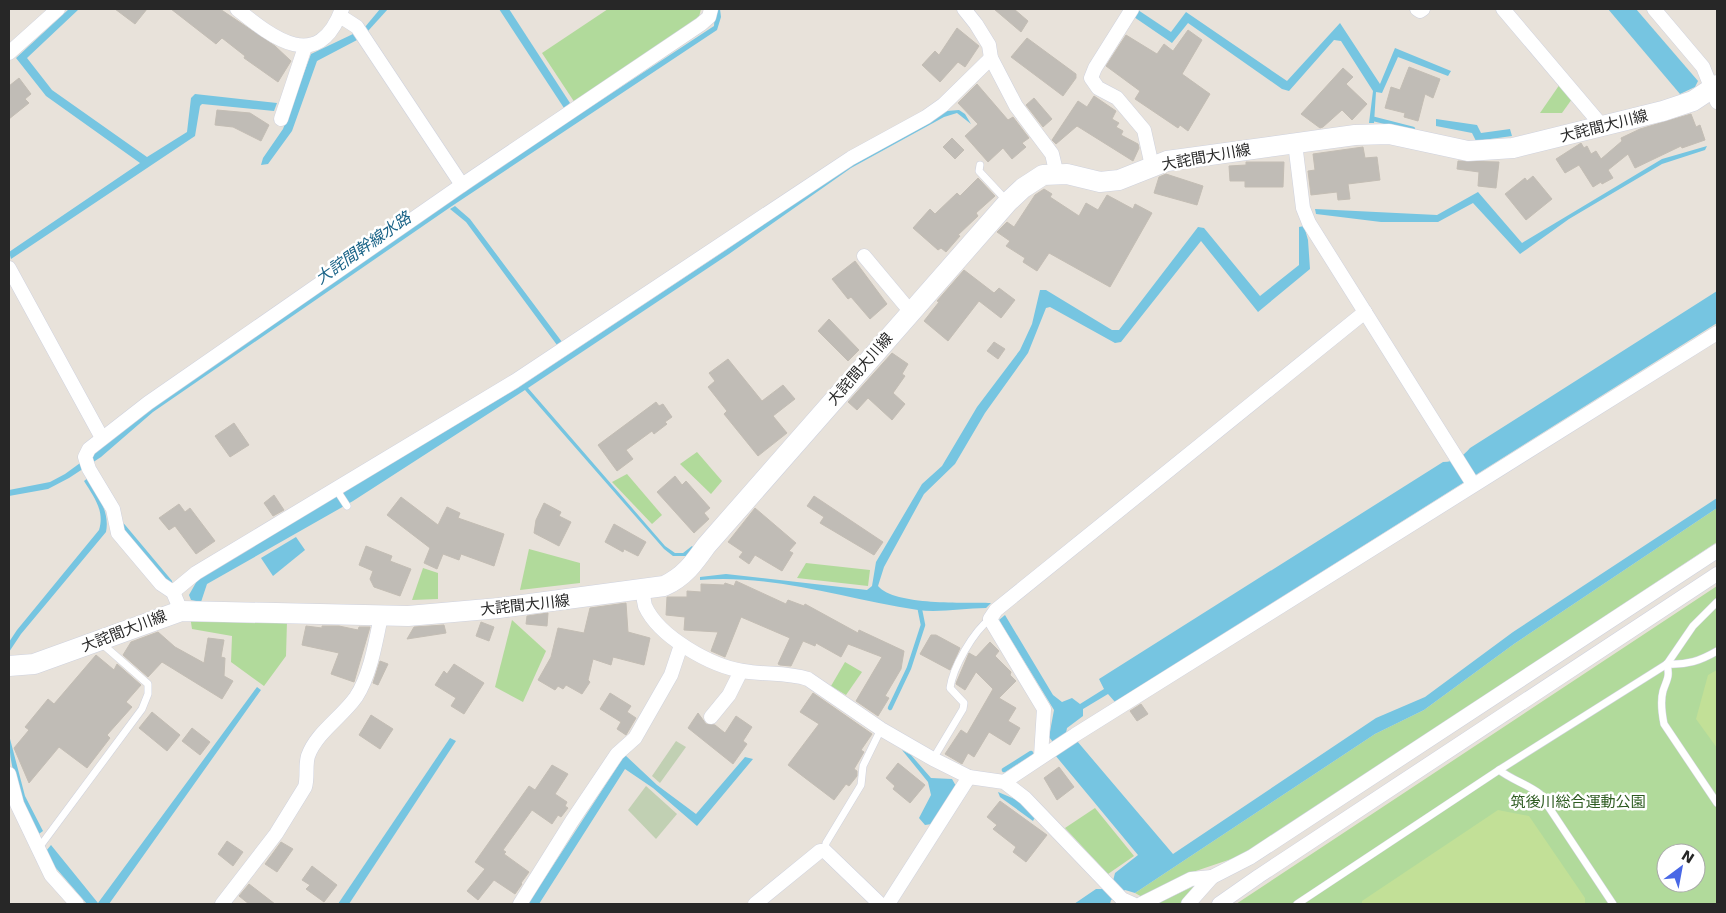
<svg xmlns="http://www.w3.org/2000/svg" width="1726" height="913" font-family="'DejaVu Sans','Noto Sans JP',sans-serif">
  <rect width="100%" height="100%" fill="#e8e2da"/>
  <g fill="#b1da9b" fill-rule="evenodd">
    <polygon points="608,9 701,9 699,17 575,103 542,53"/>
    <polygon points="1560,84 1572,99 1562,113 1540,113"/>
    <polygon points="697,452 722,481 711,494 680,464"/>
    <polygon points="627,474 662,515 652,524 612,482"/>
    <polygon points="1717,508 1717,542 1246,854 1187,874 1144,898 1135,893 1375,734 1424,710 1514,644"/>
    <polygon points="529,549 580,563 580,583 520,590"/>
    <polygon points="806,563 870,570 868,586 797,578"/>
    <polygon points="423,568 438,573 438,599 412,600"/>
    <path d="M 1717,586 L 1717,904 L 1236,904 ZM 1666,853 L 1696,853 L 1696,883 L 1666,883 Z"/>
    <polygon points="190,616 287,621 286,656 264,686 231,662 232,636 192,629"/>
    <polygon points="512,620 546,651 523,702 495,687"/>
    <polygon points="845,662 862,672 846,695 831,686"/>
    <polygon points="1095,808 1134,856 1108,874 1065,828"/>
    <polygon points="1194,886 1180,904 1156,904"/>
  </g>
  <g fill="#c1d0b3">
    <polygon points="676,741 686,747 660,783 652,776"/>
    <polygon points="646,786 677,814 656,839 628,810"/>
  </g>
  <g fill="#c2e097">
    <polygon points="1717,670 1717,748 1696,719 1708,675"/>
    <polygon points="1498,810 1529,816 1585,898 1585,904 1362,904 1362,901"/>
  </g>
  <g fill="#76c5e1">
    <polygon points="69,9 79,9 27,58 52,90 147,157 187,132 191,98 195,94 277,103 274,111 202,104 200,106 195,136 11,259 9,252 140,163 46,96 16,58"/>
    <polygon points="380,9 388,9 368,31 365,27"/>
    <polygon points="499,9 509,9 570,103 564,108"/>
    <polygon points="715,9 720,9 721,17 717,30 452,206 153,412 101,457 69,478 48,489 9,496 9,490 50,482 65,474 98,450 149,407 452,198 714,26"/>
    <polygon points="1608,9 1636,9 1698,81 1695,87 1680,94"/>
    <polygon points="1138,10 1171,32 1186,12 1287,81 1340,23 1380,84 1395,48 1451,71 1448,76 1398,57 1382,93 1376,92 1374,123 1369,123 1373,91 1341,41 1334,40 1289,91 1282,89 1188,23 1172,43 1134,17"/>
    <polygon points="353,34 357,40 317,61 292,131 268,164 261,165 263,158 283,129 311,54"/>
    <polygon points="959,110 965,114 971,124 957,113 944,117 851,168 729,254 528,388 665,546 675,553 683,553 692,546 694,548 687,556 673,556 664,549 525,390 353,501 207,584 201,602 191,600 189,595 198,579 516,389 726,250 852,164 947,111"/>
    <polygon points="1436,119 1477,125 1481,133 1510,129 1512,136 1476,141 1472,133 1436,126"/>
    <polygon points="1707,146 1705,150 1662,164 1569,219 1520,254 1473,203 1438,222 1381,222 1316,214 1315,209 1437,215 1478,192 1522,243 1662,159"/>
    <polygon points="455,206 470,219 562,342 557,345 466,222 450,209"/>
    <path d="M 1304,226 L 1308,240 L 1310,269 L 1258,312 L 1201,241 L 1121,342 L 1115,343 L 1050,307 L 1046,308 L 1028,353 L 985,413 L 955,464 L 924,494 L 884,567 L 878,586 C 895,606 965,602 991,603 L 986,608 C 964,608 939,613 918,610 C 845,599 774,574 700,580 L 700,577 L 726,574 L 867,590 L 872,586 L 876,562 L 922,484 L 942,466 L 977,407 L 1020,350 L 1032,324 L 1040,290 L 1046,290 L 1112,330 L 1119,330 L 1198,227 L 1204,228 L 1260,296 L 1299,265 L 1299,227 Z"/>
    <path d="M 1717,291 L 1717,323 L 1115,702 L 1108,694 L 1083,709 L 1083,716 L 1067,728 L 1066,733 L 1077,741 L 1173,854 L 1376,718 L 1425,697 L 1513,632 L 1717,498 L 1717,508 L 1514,644 L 1424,710 L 1375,734 L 1135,893 L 1125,890 L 1111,900 L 1110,904 L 1074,904 L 1096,889 L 1103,889 L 1113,881 L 1115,873 L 1138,855 L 1055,755 L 1060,751 L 1049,737 L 1054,710 L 999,620 L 1005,615 L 1053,695 L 1062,702 L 1072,698 L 1080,704 L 1104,689 L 1099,679 L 1443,462 C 1455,462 1462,457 1470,448 Z"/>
    <path d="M 88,478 C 98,496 110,512 106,532 L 21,634 L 9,652 L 9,642 L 17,630 L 99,530 C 105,511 94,497 84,481 Z"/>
    <polygon points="296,537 305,550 273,576 261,558"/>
    <polygon points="257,687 261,690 109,904 87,904 55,867 46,851 51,845 98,903"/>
    <path d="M 9,735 L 25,796 L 43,831 L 36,836 C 22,803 9,771 9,735 Z"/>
    <polygon points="450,738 456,741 349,904 338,904"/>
    <polygon points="902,750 911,755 931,778 952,779 956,786 932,824 925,825 919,818 931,795 928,782"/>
    <polygon points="625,755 657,785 696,814 745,757 753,759 697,826 653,788 625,769 539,904 528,904"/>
    <polygon points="998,792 1017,800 1035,817 1033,821 1000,797"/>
  </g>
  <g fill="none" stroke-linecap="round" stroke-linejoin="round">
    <g stroke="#76c5e1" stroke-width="4.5">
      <polyline points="1374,119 1413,129"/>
      <polyline points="123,526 170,582"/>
      <polyline points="890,708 909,668 923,625 920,610"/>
      <polyline points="1004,770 1031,753"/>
    </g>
  </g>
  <g fill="#c0bcb6" stroke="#c3bdb4">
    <polygon points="115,9 147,9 135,24"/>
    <polygon points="171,9 220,9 275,46 291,61 278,82 244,58 245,56 222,38 216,44"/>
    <polygon points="994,9 1014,9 1028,21 1021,32"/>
    <polygon points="957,28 979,46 965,67 958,62 940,82 922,65 935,51 939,55"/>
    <polygon points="1188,30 1202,40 1182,74 1210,94 1188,131 1180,125 1178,128 1135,99 1140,91 1106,66 1126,35 1157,54 1164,44 1173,51"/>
    <polygon points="1027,38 1076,74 1076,78 1063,96 1011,57"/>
    <polygon points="1409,67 1440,79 1433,98 1425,94 1418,121 1404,117 1405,113 1385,108 1391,87 1400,90"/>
    <polygon points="1343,68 1353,77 1346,84 1367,104 1352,120 1342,110 1323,127 1320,128 1301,114"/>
    <polygon points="19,78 31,94 25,99 29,103 9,119 9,86"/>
    <polygon points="977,84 1008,120 1013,117 1029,138 1022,143 1026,147 1012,159 1003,148 988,162 965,136 978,124 958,103"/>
    <polygon points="1094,96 1116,111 1112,119 1119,123 1116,127 1123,131 1121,135 1138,144 1139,148 1133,161 1077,126 1056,144 1052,140 1078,101 1087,107"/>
    <polygon points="1034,98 1052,119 1043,127 1026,105"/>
    <polygon points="217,110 250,113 269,125 261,141 233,127 215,125"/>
    <polygon points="1691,114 1696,127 1700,125 1705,140 1682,148 1681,146 1635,168 1628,154 1608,170 1613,178 1602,184 1601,182 1593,187 1579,165 1565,173 1556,159 1581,143 1584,148 1587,146 1591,154 1596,151 1601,159 1622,141 1621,138 1640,129"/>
    <polygon points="952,138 964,150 955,159 943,147"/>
    <polygon points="1363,147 1365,158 1377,157 1380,180 1348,184 1350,199 1338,200 1337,192 1311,195 1308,171 1315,170 1313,154"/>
    <polygon points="1458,161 1499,162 1496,188 1478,186 1479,172 1457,169"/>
    <polygon points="1246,162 1284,162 1283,187 1245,187 1245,181 1230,181 1229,166 1246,165"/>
    <polygon points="1166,174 1203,186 1197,205 1154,193 1159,177"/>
    <polygon points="1533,176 1552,199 1526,220 1505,194 1525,178 1527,181"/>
    <polygon points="978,178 995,196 976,213 978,216 958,235 960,236 946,252 941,248 938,250 913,228 930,209 935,214 957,193 960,196"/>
    <polygon points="1044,189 1052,194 1050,197 1079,216 1086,203 1098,210 1107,195 1133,209 1135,204 1152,213 1110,287 1049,253 1037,271 1023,262 1025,258 1006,246 1010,241 997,232 1007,222 1014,227 1035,195"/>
    <polygon points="855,261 887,304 870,319 851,297 848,299 832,279"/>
    <polygon points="964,270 994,293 999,288 1015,300 1001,318 979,301 948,341 924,321 939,302 937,301"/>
    <polygon points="829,319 859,350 848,361 818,331"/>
    <polygon points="994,342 1005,349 998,359 987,351"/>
    <polygon points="892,353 908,364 902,374 905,376 893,393 905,404 892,420 868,398 857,410 848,402"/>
    <polygon points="728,359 762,401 783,385 795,399 773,416 787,433 758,456 724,414 727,411 708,387 715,381 709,373"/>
    <polygon points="656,402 659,406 663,404 672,417 665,422 667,424 654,434 652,431 626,450 633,459 617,471 598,445"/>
    <polygon points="234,423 249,445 230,457 215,436"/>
    <polygon points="675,476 682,485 686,481 710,508 704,513 709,519 694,533 657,492"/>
    <polygon points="274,495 284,510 273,516 264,503"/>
    <polygon points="814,496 883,542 874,555 820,523 824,517 807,506"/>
    <polygon points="401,497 438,525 447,507 460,513 458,518 504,534 494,566 461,554 459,560 443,554 437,569 424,563 430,548 387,515"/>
    <polygon points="544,503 561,512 559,516 571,522 559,546 534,533 536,520"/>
    <polygon points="179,504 185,512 190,508 215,541 196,554 175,526 169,530 159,518"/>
    <polygon points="755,508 796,543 789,551 793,553 782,571 755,555 749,564 739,557 743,552 728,542"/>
    <polygon points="614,524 646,542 638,556 624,549 623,552 605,542"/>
    <polygon points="366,546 392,556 390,561 411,569 400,596 374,587 370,579 373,571 359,565"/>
    <polygon points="736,581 786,604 788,600 804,606 805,604 858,633 859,630 904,651 901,669 885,696 889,698 878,716 856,701 882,657 848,644 841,657 816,643 815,646 803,641 791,666 780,665 778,664 790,638 741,617 725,657 711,651 718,632 684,630 685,617 666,615 667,597 687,597 687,591 701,592 701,584 724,585 725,583 734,586"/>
    <polygon points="626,603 628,632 650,638 644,665 613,657 611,665 593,659 588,680 590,682 582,694 566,685 563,689 558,686 555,690 538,680 551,657 558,628 584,633 590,608"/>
    <polygon points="548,613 547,626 526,624 527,616"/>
    <polygon points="481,622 494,627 489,641 476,636"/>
    <polygon points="444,625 446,633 407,639 414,627"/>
    <polygon points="306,626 322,628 322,626 339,626 358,630 359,627 370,627 354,682 331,674 339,653 302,645"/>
    <polygon points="158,632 175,647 204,663 208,638 224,640 221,657 225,658 224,676 233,681 222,699 162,662 148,677 123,655 131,642"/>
    <polygon points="931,635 936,635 960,648 950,670 920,654"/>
    <polygon points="990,642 999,651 995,656 1011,672 1010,675 1016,681 999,698 1016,708 1008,721 1020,728 1010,745 989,732 974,757 968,753 962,764 945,754 961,730 967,734 993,689 976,672 965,690 956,684 957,681 969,653 976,657"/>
    <polygon points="96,655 114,670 117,664 141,685 126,702 132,707 107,735 110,738 87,768 59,747 29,783 14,748 29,730 25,727 48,699 54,704"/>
    <polygon points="380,661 388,664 378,685 373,683"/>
    <polygon points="454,664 484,683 464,714 451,706 456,698 435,685 444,671 447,674"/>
    <polygon points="610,693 631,706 627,712 636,718 626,735 617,729 621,722 600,709"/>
    <polygon points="813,693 872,734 861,750 864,752 854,769 857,771 857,776 849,786 846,784 834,800 788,765 819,724 800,712"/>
    <polygon points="1141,704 1148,714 1137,721 1130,711"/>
    <polygon points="152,712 180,735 167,751 139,728"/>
    <polygon points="698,713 706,724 715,725 725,733 736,716 752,727 743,741 747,744 733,764 688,728"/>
    <polygon points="371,715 393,729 380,749 359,735"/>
    <polygon points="192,728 210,742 200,755 182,741"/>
    <polygon points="898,763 925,785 910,803 893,789 895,786 886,778"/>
    <polygon points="552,765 568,774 555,794 567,802 565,806 568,808 561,817 558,815 552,824 532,810 503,850 506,852 504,854 529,872 521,883 522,884 515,894 494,880 478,900 467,891 485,869 475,862 529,786 535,790"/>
    <polygon points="1059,767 1074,787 1057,800 1044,778"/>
    <polygon points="1000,801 1047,835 1026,862 1013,852 1016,847 993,829 997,825 987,817"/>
    <polygon points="227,841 243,852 233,866 218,854"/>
    <polygon points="281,842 293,849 277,872 265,864"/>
    <polygon points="312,866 337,885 324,902 306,889 310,885 302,880"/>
    <polygon points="249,884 275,904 249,904 239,896"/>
  </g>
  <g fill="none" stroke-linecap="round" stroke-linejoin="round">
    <g stroke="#cfd2de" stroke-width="8">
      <g id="service">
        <polyline points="980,165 979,171 1007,201"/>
        <polyline points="336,489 347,506"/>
        <path d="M 1667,664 C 1670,677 1667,679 1663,691 C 1660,702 1662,714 1664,724 L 1717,803"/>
        <path d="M 1667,664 C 1687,665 1700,661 1717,651"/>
        <path d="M 933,759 L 963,709 L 964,703 L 950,688 C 953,667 973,632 990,619"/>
        <path d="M 1499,770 C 1512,780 1527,784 1540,794 L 1613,904"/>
        <polyline points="38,849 142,709 148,694 148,684 100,642"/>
        <polyline points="825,851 826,843 861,785 863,766 881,729"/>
        <polyline points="1297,904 1499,770 1667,664 1693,626 1717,602"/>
      </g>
    </g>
    <g stroke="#cfd2de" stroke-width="15">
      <g id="minor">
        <path d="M 237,9 C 273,38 318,74 342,9"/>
        <polyline points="964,9 976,24 989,45 991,58 1016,106 1052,154 1057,175"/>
        <polyline points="1132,9 1095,68 1091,78 1098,88 1117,98 1144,130 1152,166"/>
        <polyline points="1417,9 1420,11 1423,9"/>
        <polyline points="1503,9 1603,127"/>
        <polyline points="1654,9 1703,67 1717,102"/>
        <polyline points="340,16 357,27 462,185"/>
        <polyline points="9,53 58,9"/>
        <polyline points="281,119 305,47"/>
        <polyline points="1295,143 1303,208 1309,223 1473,484"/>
        <polyline points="864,256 910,311"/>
        <polyline points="9,268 102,438"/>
        <path d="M 642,590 C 643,595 644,601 645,606 C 659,637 711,666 743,671 C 765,675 787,672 808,679 L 881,729 L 933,759 L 969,777 L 1004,782 L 1025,798 L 1122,899 L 1133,904"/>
        <polyline points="173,592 196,573 515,381 851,158 926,117 943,105 991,58"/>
        <polyline points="181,611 173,592 161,584 118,533 113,509 89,469 85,457 89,449 148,403 462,185 701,24 709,17 711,9"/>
        <polyline points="711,717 729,695 741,671"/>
        <polyline points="1041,756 1044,709 990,619 996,610 1365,312"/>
        <polyline points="9,774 17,804 51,875 77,904"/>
        <polyline points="1004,782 1075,735 1717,333"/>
        <polyline points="1212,877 1251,857 1717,551"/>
        <path d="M 222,904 L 276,834 L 305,787 C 308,777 305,766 308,756 C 316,733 342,717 356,697 C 370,676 376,641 381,616"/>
        <polyline points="520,904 572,821 617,754 635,738 671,675 681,645"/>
        <polyline points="755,904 820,851 825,851 880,904"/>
        <polyline points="888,904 969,777"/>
        <polyline points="1141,904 1191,879 1212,877 1188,904"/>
        <polyline points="1219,904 1259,876 1717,574"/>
      </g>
    </g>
    <g stroke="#cfd2de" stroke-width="21">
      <path id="secondary" d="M 9,666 L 34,664 L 181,611 L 408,616 L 499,608 L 664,586 C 684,577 694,563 706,546 L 1008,202 L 1023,188 L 1043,175 L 1067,174 L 1100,182 L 1119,180 L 1167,161 L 1355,135 L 1389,134 L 1468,151 L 1513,148 L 1663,111 L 1693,101 L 1717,85"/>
    </g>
    <use href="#service" stroke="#fff" stroke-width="7"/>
    <use href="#minor" stroke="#fff" stroke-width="14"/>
    <use href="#secondary" stroke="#fff" stroke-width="20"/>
  </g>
  <g text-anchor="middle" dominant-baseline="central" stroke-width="5" stroke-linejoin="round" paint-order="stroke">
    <g font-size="15" fill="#272727" stroke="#fff">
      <text transform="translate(1604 126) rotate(-14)">大詫間大川線</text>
      <text transform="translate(1206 157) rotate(-10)">大詫間大川線</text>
      <text transform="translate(860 369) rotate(-49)">大詫間大川線</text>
      <text transform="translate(525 605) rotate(-6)">大詫間大川線</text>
      <text transform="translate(124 631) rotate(-21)">大詫間大川線</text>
    </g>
    <g font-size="15" fill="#2d5b20" stroke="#fff">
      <text x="1578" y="802">筑後川総合運動公園</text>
    </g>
    <g font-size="16" font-style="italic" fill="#1a6387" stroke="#fff">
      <text transform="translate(363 248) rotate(-35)">大詫間幹線水路</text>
    </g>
  </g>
  <rect width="1726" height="913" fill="none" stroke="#272727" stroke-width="20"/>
  <g transform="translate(1681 868) rotate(32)"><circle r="24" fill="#ffffff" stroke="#a9a9a9"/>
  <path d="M0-4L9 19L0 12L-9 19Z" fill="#4968e6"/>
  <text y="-8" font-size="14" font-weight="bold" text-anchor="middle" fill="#272727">N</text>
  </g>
</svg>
